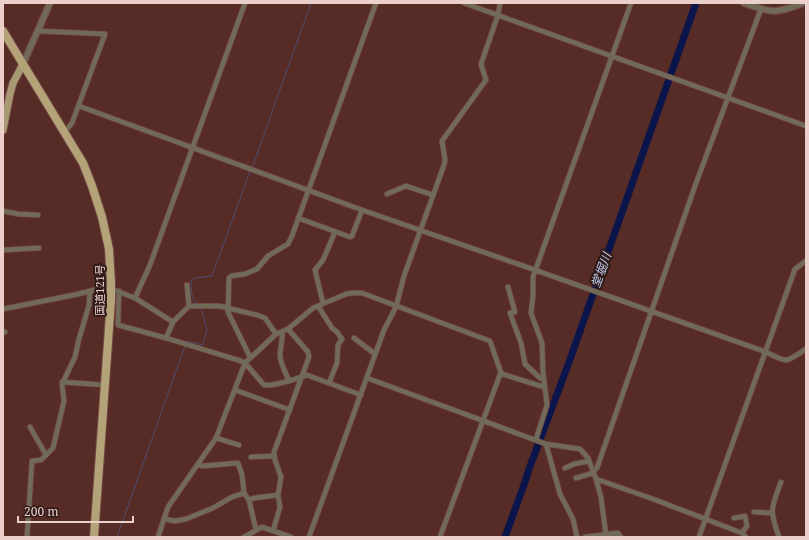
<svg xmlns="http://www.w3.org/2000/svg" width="809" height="540" font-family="'Noto Serif','Noto Sans JP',serif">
  <rect width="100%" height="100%" fill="#572b26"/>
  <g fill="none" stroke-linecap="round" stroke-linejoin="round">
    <g stroke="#4d4d71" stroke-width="1">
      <polyline points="252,168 311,3"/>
      <path d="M 197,304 C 191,299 191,288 191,281 L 194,278 L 212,276 L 250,171"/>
      <polyline points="186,343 187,341 203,345 207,330 201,307"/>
      <polyline points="117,537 185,346"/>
    </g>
    <polyline stroke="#09154b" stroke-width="7" points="505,537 524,485 529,469 568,365 696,3"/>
    <g stroke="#724944" stroke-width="6">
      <g id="minor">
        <polyline points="464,3 806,126"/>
        <polyline points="39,31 105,34 72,123 68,128 64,130"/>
        <path d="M 79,106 L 362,210 L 535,270 L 766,352 C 789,363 784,363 806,349"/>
        <polyline points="387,194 406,186 433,195"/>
        <polyline points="3,211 18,214 38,215"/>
        <polyline points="298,218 350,237 352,236 362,210"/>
        <polyline points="3,250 39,248"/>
        <polyline points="187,285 189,306"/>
        <polyline points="508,287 515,312 510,313 521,343 525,364 540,378 544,379"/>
        <polyline points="119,291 118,325 166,338 241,361 245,363 264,385 272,385 289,381 307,375 361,395"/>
        <polyline points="135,298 150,265 245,3"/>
        <polyline points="323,303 315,270 323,260 335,232"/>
        <polyline points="318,306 332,328 337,332 342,339 338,345 337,363 329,383"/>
        <polyline points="3,309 74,295 106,287 135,298 173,322"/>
        <path d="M 282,332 C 283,340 280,348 280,356 C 281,365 286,373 289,381"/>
        <polyline points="3,333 5,332"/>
        <polyline points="166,338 173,322 189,306 219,306 257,315 265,318 276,334"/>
        <polyline points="354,338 375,354"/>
        <polyline points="250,357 228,312 229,278 231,276 245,274 257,269 268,256 288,244 292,236 376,3"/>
        <polyline points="367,378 546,444 580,449 588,458 596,479 653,499 742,533 746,537"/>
        <polyline points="62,382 105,385"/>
        <polyline points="235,390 290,410"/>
        <polyline points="30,427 46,455"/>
        <polyline points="216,438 239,445"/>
        <polyline points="536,439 547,405 543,372 542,343 531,313 533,296 533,277 631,3"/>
        <polyline points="546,444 560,494 573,519 577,537"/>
        <polyline points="251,457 274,456"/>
        <polyline points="198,464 202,466 238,463 242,475 244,493"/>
        <polyline points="565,468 574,464 589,461"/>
        <polyline points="593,472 597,468 695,186 761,9"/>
        <polyline points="576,478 593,473"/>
        <polyline points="596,479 601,497 606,535"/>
        <polyline points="249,500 254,498 278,495"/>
        <polyline points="754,512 772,513"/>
        <polyline points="734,518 745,516 747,526 742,533"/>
        <polyline points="164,519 175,521 186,519 213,508 232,497 244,493 249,500 256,530"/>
        <polyline points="273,531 280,507 278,495 281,477 275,460 274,452 309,357 308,352 288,329"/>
        <polyline points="27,537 32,461 41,460 53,448 64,401 62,384 75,357 79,339 89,305 90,291"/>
        <polyline points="158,537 168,507 216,438 245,363 276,334 288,329 313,308 346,294 352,293 362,293 490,341 500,370 502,374 544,387"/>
        <polyline points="244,537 262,527 291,537"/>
        <polyline points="309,537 384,330 396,307 404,276 444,165 445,160 442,141 486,80 481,64 498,15 500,3"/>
        <polyline points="440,537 501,372"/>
        <polyline points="585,537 618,533 621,537"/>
        <polyline points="699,537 795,269 806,261"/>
        <path d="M 779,537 C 769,509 771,509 781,482"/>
      </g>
    </g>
    <g stroke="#724944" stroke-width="8">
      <g id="tertiary">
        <path d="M 744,3 C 771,13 776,14 803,3"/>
        <polyline points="23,64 50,3"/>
      </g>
    </g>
    <g stroke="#724944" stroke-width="9">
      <polyline id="primary" points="3,130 10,94 13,83 23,64"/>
    </g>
    <g stroke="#724944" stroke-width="10">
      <polyline id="trunk" points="3,31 83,163 92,186 102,217 109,249 111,283 111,300 94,537"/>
    </g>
    <use href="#minor" stroke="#726a58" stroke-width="4.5"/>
    <use href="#tertiary" stroke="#726a58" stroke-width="5.5"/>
    <use href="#primary" stroke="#a99973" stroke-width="7"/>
    <use href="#trunk" stroke="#b4a278" stroke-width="8"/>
  </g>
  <g text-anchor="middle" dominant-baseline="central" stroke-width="4" stroke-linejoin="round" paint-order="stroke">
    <g font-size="11" fill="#ebcfcb" stroke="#2f1b18">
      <text transform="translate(99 290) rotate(-90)">国道121号</text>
    </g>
    <g font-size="12" font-style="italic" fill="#c0cff3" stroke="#2f1b18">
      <text transform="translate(601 270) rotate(-70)">堂堀川</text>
    </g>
  </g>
  <rect width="809" height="540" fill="none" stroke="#ebcfcb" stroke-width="8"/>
  <path d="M18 516v6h115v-6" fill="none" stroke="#ebcfcb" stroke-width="2"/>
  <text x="24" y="516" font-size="12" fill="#ebcfcb" stroke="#2f1b18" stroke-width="3" paint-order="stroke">200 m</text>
</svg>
